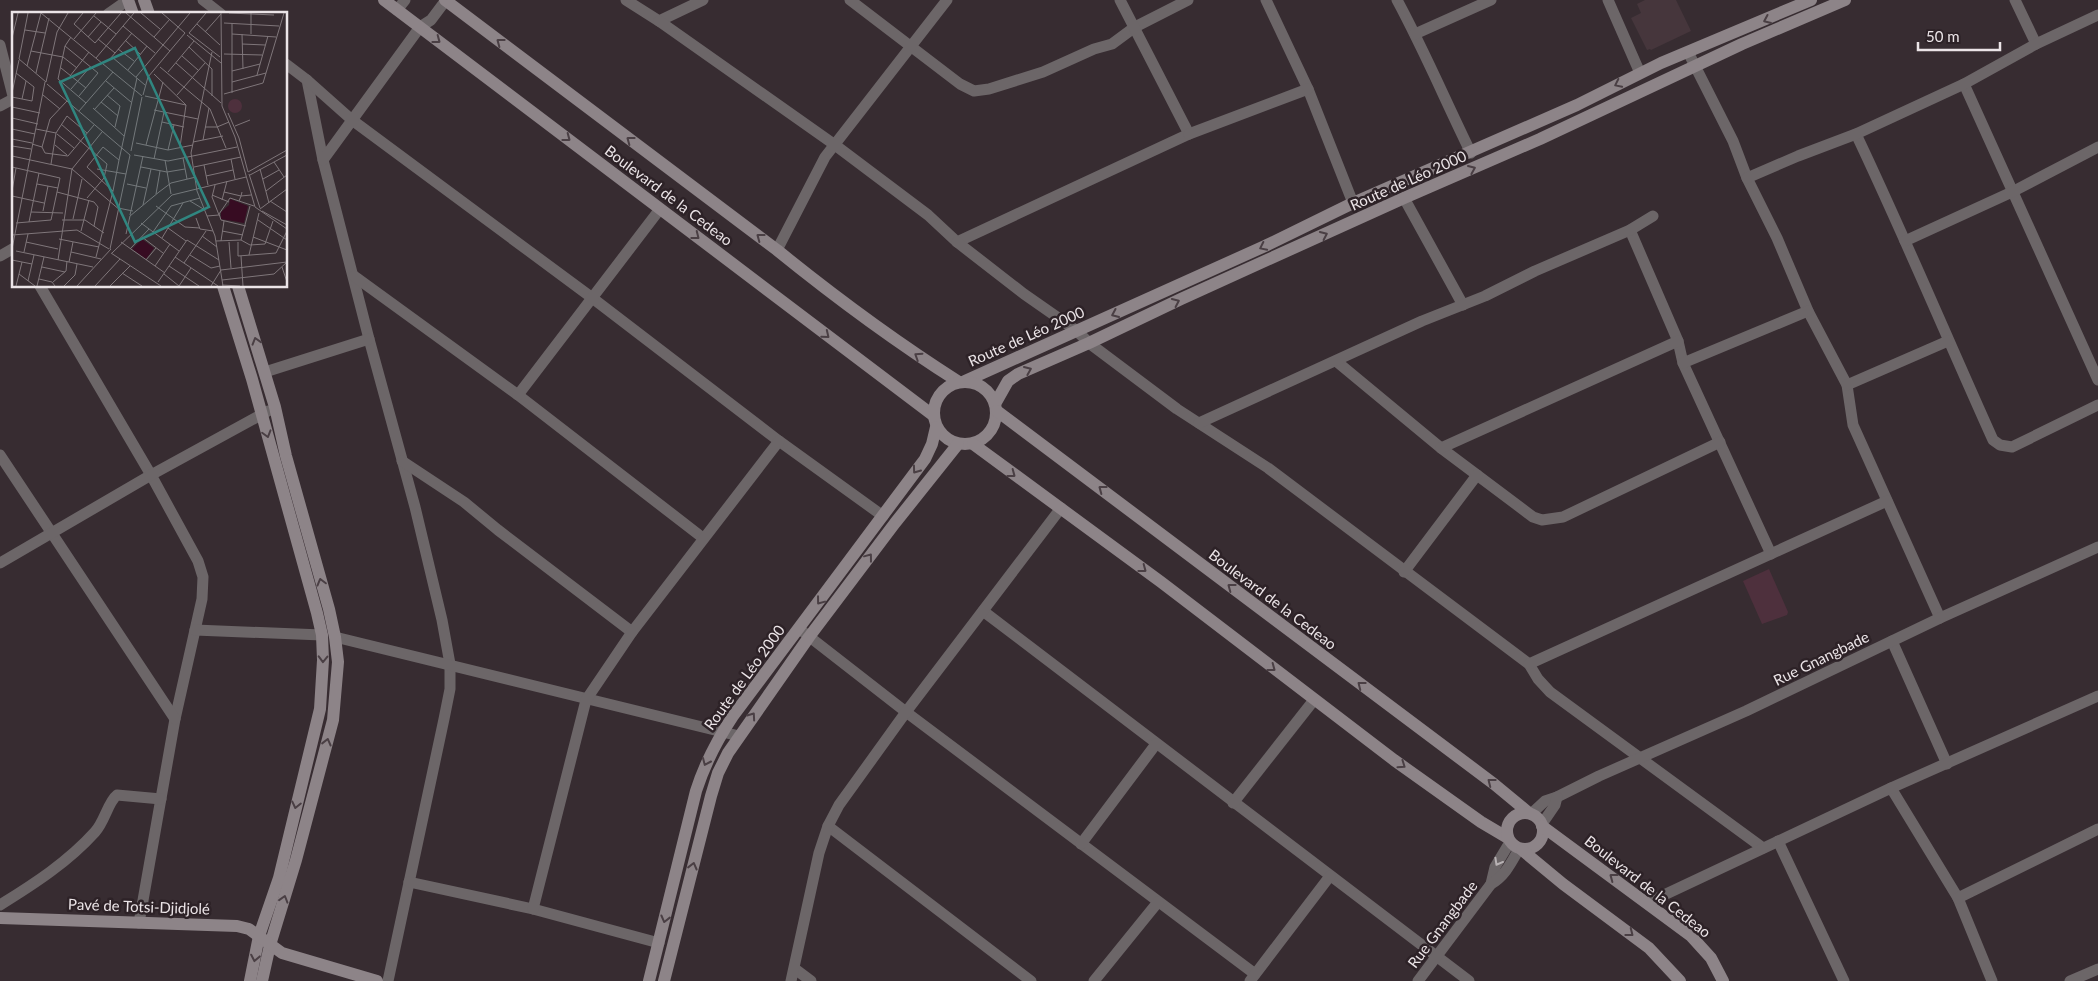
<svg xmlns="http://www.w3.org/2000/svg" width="2098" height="981" font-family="Lato,sans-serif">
  <rect width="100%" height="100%" fill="#372c31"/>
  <polygon fill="#46363c" points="1645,0 1676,0 1691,31 1651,50 1650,49 1647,50 1631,18 1641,13 1637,4"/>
  <polygon fill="#4e303d" points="1769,569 1788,612 1787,615 1762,624 1743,581"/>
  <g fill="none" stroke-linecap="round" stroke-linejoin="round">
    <g stroke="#6c6668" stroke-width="11">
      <polyline points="203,0 221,14"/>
      <polyline points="626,0 659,21 703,0"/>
      <polyline points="850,0 960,84 974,91 989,89 1043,72 1094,49 1112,44 1135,27 1188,0"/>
      <polyline points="1266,0 1308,89 1353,203"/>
      <path d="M 1397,0 C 1424,50 1446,102 1471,153"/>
      <polyline points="1608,0 1640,73"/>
      <polyline points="2015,0 2036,44"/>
      <polyline points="397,10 405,0"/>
      <polyline points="108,14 128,0"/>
      <polyline points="659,21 835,145 928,215 957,242 1189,134 1120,0"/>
      <polyline points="1415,34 1491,0"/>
      <polyline points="0,45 14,100"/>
      <polyline points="1688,52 1733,141 1747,178 1777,238 1808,311 1847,385 1853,425 1940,618"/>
      <polyline points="286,64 307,80 323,160 369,339 415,507 442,620 450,664 450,689 444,719 388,981"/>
      <polyline points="307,80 352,120 591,297 779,441 883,516"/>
      <polyline points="1964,84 2098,380"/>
      <polyline points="0,106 13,99"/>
      <polyline points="1189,134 1308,89"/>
      <path d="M 1856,134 C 1904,235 1947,338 1993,440 L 2000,445 L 2012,447 L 2098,405"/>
      <polyline points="323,160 420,27 431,20 446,0"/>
      <polyline points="1747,178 1798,156 1856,134 1964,84 2036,44 2098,15"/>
      <polyline points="1404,198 1463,305"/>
      <polyline points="1630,230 1678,341 1683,363 1771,554"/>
      <polyline points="1905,241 2012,192 2098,147"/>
      <polyline points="957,242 1024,294 1077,331 1089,343 1177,409 1268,468 1529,664 1538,679 1550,692 1763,848"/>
      <polyline points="777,250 825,157 947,0"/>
      <polyline points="0,256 14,248"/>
      <polyline points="354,276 518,395 703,538"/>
      <polyline points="40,286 151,475 198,561 203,577 202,599 175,719 139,923"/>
      <polyline points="1336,361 1441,448 1533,517 1542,520 1563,517 1720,442"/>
      <polyline points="1683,363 1808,311"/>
      <polyline points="265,372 369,339"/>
      <polyline points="1847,385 1948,341"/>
      <polyline points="518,395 660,209"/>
      <polyline points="1199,423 1422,321 1485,296 1535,271 1630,230 1653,216"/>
      <polyline points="1441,448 1678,341"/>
      <polyline points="0,455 175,719"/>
      <polyline points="402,461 464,502 498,530 632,632"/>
      <polyline points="0,563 151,475 268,411"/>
      <polyline points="1404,572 1477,475"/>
      <polyline points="983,611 1469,981"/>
      <polyline points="195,630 322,635"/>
      <polyline points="802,631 906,712 1255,974"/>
      <path d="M 335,637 C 470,669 604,704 739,736"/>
      <polyline points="1892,641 1947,764"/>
      <polyline points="1529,664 1887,501"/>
      <polyline points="1891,788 1958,898 1992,981"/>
      <polyline points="1233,803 1314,700"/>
      <polyline points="1531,814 1545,801 1557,797 1599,776 1746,711 1940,618 2098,547"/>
      <polyline points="1542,824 1555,805 1557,797"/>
      <polyline points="828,826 1031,981"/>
      <polyline points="1778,841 1844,981"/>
      <polyline points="1081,844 1156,744"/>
      <polyline points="409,882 533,909 659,943"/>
      <polyline points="1491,884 1495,867 1510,842"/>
      <polyline points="1958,898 2098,829"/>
      <polyline points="1647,903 1891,788 2098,696"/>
      <path d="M 0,905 C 34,884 68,862 95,832 C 105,821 108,802 117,795 L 161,799"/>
      <polyline points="533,909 586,700 632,632 779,441"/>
      <polyline points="795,969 811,981"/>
      <polyline points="791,981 819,853 828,826 839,805 906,712 1061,508"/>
      <polyline points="1094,981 1158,902"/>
      <polyline points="1250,981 1330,876"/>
      <path d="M 1418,981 L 1491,884 C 1505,876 1511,863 1519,849"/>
      <polyline points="2070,981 2098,969"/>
    </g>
    <g stroke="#8d8488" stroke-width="12">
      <polyline points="128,0 133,14"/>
      <polyline points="144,0 149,14"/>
      <polyline points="384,0 934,416"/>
      <path d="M 445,0 L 777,250 C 835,297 896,342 959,382"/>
      <polyline points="223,286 252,379 317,613 322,635 323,660 320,709 279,878 259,936 250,981"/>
      <polyline points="238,286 275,407 286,456 329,609 335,637 338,662 333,720 296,860 270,945 262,981"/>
      <polyline points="965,381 1265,246 1353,203 1577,105 1661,63 1811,0"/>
      <circle cx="965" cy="413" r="31"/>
      <polyline points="995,404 1008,381 1018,374 1089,343 1181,299 1404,198 1540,139 1742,44 1845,0"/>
      <polyline points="997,411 1494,784 1529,813"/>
      <polyline points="973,444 1161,582 1394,760 1481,822 1508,838"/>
      <circle cx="1525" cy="831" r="18"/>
      <polyline points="1542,826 1691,936 1711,958 1723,981"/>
      <polyline points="1522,850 1563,884 1649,948 1680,981"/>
      <polyline points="0,918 237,926 249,929 282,953 377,981"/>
      <path d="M 649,981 L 696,791 C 705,763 717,740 733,716 L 925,459 L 932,444 L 936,427"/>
      <polyline points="664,981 711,796 718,773 728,753 809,637 895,523 958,444"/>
    </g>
  </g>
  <defs><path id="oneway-chevron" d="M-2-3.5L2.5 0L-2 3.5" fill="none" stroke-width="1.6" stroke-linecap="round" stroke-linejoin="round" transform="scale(1.25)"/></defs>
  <g stroke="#4a3f44">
    <use href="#oneway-chevron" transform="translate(1767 20) rotate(156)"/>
    <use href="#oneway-chevron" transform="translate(437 40) rotate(37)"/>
    <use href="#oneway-chevron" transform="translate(500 42) rotate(-143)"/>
    <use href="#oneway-chevron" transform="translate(1618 84) rotate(154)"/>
    <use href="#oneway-chevron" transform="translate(567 138) rotate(37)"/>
    <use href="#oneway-chevron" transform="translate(630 140) rotate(-143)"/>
    <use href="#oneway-chevron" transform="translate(1472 169) rotate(-23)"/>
    <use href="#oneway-chevron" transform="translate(1324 235) rotate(-25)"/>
    <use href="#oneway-chevron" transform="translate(696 236) rotate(38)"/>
    <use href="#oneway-chevron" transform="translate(760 237) rotate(-143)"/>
    <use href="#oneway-chevron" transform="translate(1263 247) rotate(154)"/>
    <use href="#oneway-chevron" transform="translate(1176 302) rotate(-25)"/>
    <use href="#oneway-chevron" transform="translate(1115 314) rotate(156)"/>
    <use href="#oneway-chevron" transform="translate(826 335) rotate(39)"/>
    <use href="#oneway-chevron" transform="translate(256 341) rotate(-107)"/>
    <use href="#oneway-chevron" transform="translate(918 356) rotate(-147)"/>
    <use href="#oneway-chevron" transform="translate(1028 370) rotate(-23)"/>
    <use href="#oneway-chevron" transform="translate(267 434) rotate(74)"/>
    <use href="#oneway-chevron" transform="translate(916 470) rotate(126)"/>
    <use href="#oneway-chevron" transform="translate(1012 474) rotate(37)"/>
    <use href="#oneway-chevron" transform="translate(1102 489) rotate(-143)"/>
    <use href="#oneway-chevron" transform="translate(869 557) rotate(-53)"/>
    <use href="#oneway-chevron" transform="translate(1143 569) rotate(37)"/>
    <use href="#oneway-chevron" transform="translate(321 582) rotate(-105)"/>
    <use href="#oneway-chevron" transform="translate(1231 587) rotate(-143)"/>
    <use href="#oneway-chevron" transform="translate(820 601) rotate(127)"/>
    <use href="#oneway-chevron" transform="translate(323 659) rotate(91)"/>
    <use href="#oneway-chevron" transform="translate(1272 668) rotate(37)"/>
    <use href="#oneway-chevron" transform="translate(1361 685) rotate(-142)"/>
    <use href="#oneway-chevron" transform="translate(752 716) rotate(-55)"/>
    <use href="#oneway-chevron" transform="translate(327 742) rotate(-76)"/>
    <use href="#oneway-chevron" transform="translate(706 762) rotate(114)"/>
    <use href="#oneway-chevron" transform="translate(1402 765) rotate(35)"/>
    <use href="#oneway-chevron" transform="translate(1491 782) rotate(-142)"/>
    <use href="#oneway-chevron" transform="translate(296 805) rotate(103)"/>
    <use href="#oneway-chevron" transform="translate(693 866) rotate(-76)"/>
    <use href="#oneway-chevron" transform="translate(1613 877) rotate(-143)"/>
    <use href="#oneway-chevron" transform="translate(284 899) rotate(-73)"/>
    <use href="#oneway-chevron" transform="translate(665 919) rotate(104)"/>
    <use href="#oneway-chevron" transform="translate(1630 933) rotate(38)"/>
    <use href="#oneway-chevron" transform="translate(255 958) rotate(101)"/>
  </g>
  <use stroke="#b8b2b4" href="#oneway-chevron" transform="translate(1498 862) rotate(119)"/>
  <g text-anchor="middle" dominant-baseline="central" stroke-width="5" stroke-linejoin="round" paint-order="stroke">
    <g font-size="15" fill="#ebe4e7" stroke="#2d2227">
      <text transform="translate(1408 180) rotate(-24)">Route de Léo 2000</text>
      <text transform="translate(669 195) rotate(37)">Boulevard de la Cedeao</text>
      <text transform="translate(1026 336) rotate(-24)">Route de Léo 2000</text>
      <text transform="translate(1273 599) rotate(37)">Boulevard de la Cedeao</text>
      <text transform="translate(1821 658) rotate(-26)">Rue Gnangbade</text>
      <text transform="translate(744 677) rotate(-54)">Route de Léo 2000</text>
      <text transform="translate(1648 886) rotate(38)">Boulevard de la Cedeao</text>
      <text transform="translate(139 906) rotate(2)">Pavé de Totsi-Djidjolé</text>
      <text transform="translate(1442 924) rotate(-53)">Rue Gnangbade</text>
    </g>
  </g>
  <g transform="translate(12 12)">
    <rect width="275" height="275" fill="#372c31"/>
    <path d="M216 94a7 7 0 1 1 14 0a7 7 0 1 1-14 0Z" fill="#4e303d"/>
    <path d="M 218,187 L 236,194 L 232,211 L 209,207 L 209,200 L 217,193 ZM 130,227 L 142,236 L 134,247 L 120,237 Z" fill="#370c22"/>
    <path fill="none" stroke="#7f767a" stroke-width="1" d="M 16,1 L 7,47 L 34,70M 29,1 L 130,84M 71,1 L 62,12 L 83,31 L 109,1M 114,1 L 158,39M 129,1 L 148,17M 150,1 L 173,21M 209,1 L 210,94 L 223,125 L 243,195 L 275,217M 217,1 L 262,3M 82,4 L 104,22M 212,11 L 267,14M 185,12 L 208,33M 111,14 L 143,41M 13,18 L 33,21M 193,20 L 209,2M 177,21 L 208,45M 177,21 L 194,1M 220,22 L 264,25M 230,22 L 231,57M 239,22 L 239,1M 175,23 L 209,51M 59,25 L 53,34 L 46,67 L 74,91M 76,25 L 89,10M 142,25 L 158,7M 0,26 L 6,1M 62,27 L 84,1M 86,27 L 103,41M 113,28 L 128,42M 230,32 L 253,33M 53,34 L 86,61 L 67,84M 177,35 L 200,57 L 200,84M 106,37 L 122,49M 19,39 L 51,45 L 65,56M 200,40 L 179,141 L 185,179 L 203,224 L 211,274M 212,42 L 250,43M 170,44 L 186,58M 100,45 L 133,73M 84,46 L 122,1M 98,47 L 120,21M 164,51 L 209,91M 15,54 L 29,1M 148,55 L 198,97 L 214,136M 49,56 L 74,76M 116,58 L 135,34M 220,59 L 248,52M 156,60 L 182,29M 24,61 L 37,6M 142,62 L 174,93M 245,63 L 256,24M 58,64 L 77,40M 124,65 L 178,1M 94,69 L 119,90M 34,70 L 45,20 L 56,1M 220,70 L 254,61M 35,72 L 118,143M 59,77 L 78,55M 0,81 L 7,48M 220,81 L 220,11M 212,82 L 251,71 L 272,1M 31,83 L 48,97M 95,83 L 108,94 L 103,115M 131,83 L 136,65 L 173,21M 165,83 L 193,51M 133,84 L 174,93 L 168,135M 0,85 L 20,89 L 22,75 L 4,61M 10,87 L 14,69M 89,90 L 106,104M 0,95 L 28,101M 81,96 L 112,124M 82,98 L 102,76M 142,98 L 186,107M 67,99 L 101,60M 216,101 L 227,126 L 236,160M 0,106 L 26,112M 150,110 L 172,115M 49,112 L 95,152 L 92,166 L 75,186M 223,114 L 238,108M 193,115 L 205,115 L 217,110M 0,117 L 23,122M 24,117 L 44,121M 45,122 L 62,136M 0,127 L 20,131M 191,128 L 197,96M 181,130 L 211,124M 124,131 L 156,138 L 181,133M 20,132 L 30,135 L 33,141 L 56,144 L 82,113M 43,133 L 55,143M 134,133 L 151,70M 0,134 L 19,137M 30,135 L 38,107 L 55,89M 156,138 L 162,113M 119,139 L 130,85M 122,143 L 156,149 L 225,135M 0,144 L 60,157 L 109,199M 171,146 L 175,167M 142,147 L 152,100M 219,147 L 223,167M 107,148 L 125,66M 153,148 L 159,182M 262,150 L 272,165M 39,152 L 44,121 L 55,104 L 75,121M 192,153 L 196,173M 0,155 L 48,166 L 39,208 L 4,211M 129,155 L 155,160 L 173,157M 182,155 L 229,145M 85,157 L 114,162M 248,157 L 257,191M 236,160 L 275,138M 237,162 L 248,196M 238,163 L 275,143M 194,164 L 221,158M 251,167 L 267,158M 25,172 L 46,176M 115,172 L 134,176M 0,179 L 4,156M 254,179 L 275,163M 45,180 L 82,190 L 86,195 L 82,214M 212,180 L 229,184 L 230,180M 144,182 L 148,159M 200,183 L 217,190M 0,184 L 32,191M 210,188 L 215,169M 178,189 L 193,198M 227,189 L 229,184 L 239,183M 258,189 L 275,200M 131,193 L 139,157M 144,194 L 173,215 L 188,216M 106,196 L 121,199M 248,197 L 275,177M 31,199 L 36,174M 250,199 L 275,213M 19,200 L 51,201M 118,203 L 131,144M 195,204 L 207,203 L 200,185 L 203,173M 184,206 L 188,217 L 201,219M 61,207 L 70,167M 50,208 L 73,208 L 92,221M 246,208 L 275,228M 17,210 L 27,161M 129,211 L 167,239M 234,214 L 209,208 L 207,202 L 218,186 L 242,194M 156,216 L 174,229M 69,219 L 77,188M 210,219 L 231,223M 141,220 L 159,194 L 188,186M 114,222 L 118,204 L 147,180 L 159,171 L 184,165M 0,223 L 65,218 L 97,237M 190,224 L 205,235M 130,225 L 151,241M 241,225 L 275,238M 150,226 L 171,191M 47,227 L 87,235M 229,228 L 238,233 L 253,232 L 261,209M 204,229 L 229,228 L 238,194M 209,229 L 212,209M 14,230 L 46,237M 109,230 L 153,261M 217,230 L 219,256M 226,230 L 226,244 L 264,241 L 275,219M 0,237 L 33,70M 98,237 L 118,143M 118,237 L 137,217M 4,239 L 81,255M 12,240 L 16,222M 59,240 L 89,247M 99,241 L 149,274M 100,241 L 160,183 L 234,165M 178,243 L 199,256 L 208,254M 237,243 L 247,201M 229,244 L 231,274M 84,245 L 101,179 L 75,155 L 91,135 L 107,148 L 101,179M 163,245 L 206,274M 0,248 L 20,252M 46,248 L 60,157 L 90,120M 134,248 L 144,236M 57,250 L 61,230M 172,251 L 194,219M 143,254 L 158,232M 157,254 L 187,274M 30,255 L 53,260M 270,255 L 275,270M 110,261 L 130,274M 7,262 L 23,274M 152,262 L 167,274M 27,267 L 40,270 L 43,274M 210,268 L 262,262 L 275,250M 16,269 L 22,243M 41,270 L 54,259 L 55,249M 146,270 L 175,228 L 207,248M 210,273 L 228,274M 4,274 L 10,250M 25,274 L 32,245M 52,274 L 63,263 L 65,252M 65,274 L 99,237M 83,274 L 108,247M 98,274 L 118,254M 167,274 L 179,256M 199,274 L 209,258 L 275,250"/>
    <path fill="#308680" fill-opacity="0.15" stroke="#308680" stroke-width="2.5" d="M 123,36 L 197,195 L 123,230 L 48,70 Z"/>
    <rect width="275" height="275" fill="none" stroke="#ebe4e7" stroke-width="2.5"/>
  </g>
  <path d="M1918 42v8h82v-8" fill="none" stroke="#ebe4e7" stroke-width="2.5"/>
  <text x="1926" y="42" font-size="15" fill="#ebe4e7" stroke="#2d2227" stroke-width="4" paint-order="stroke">50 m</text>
</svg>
